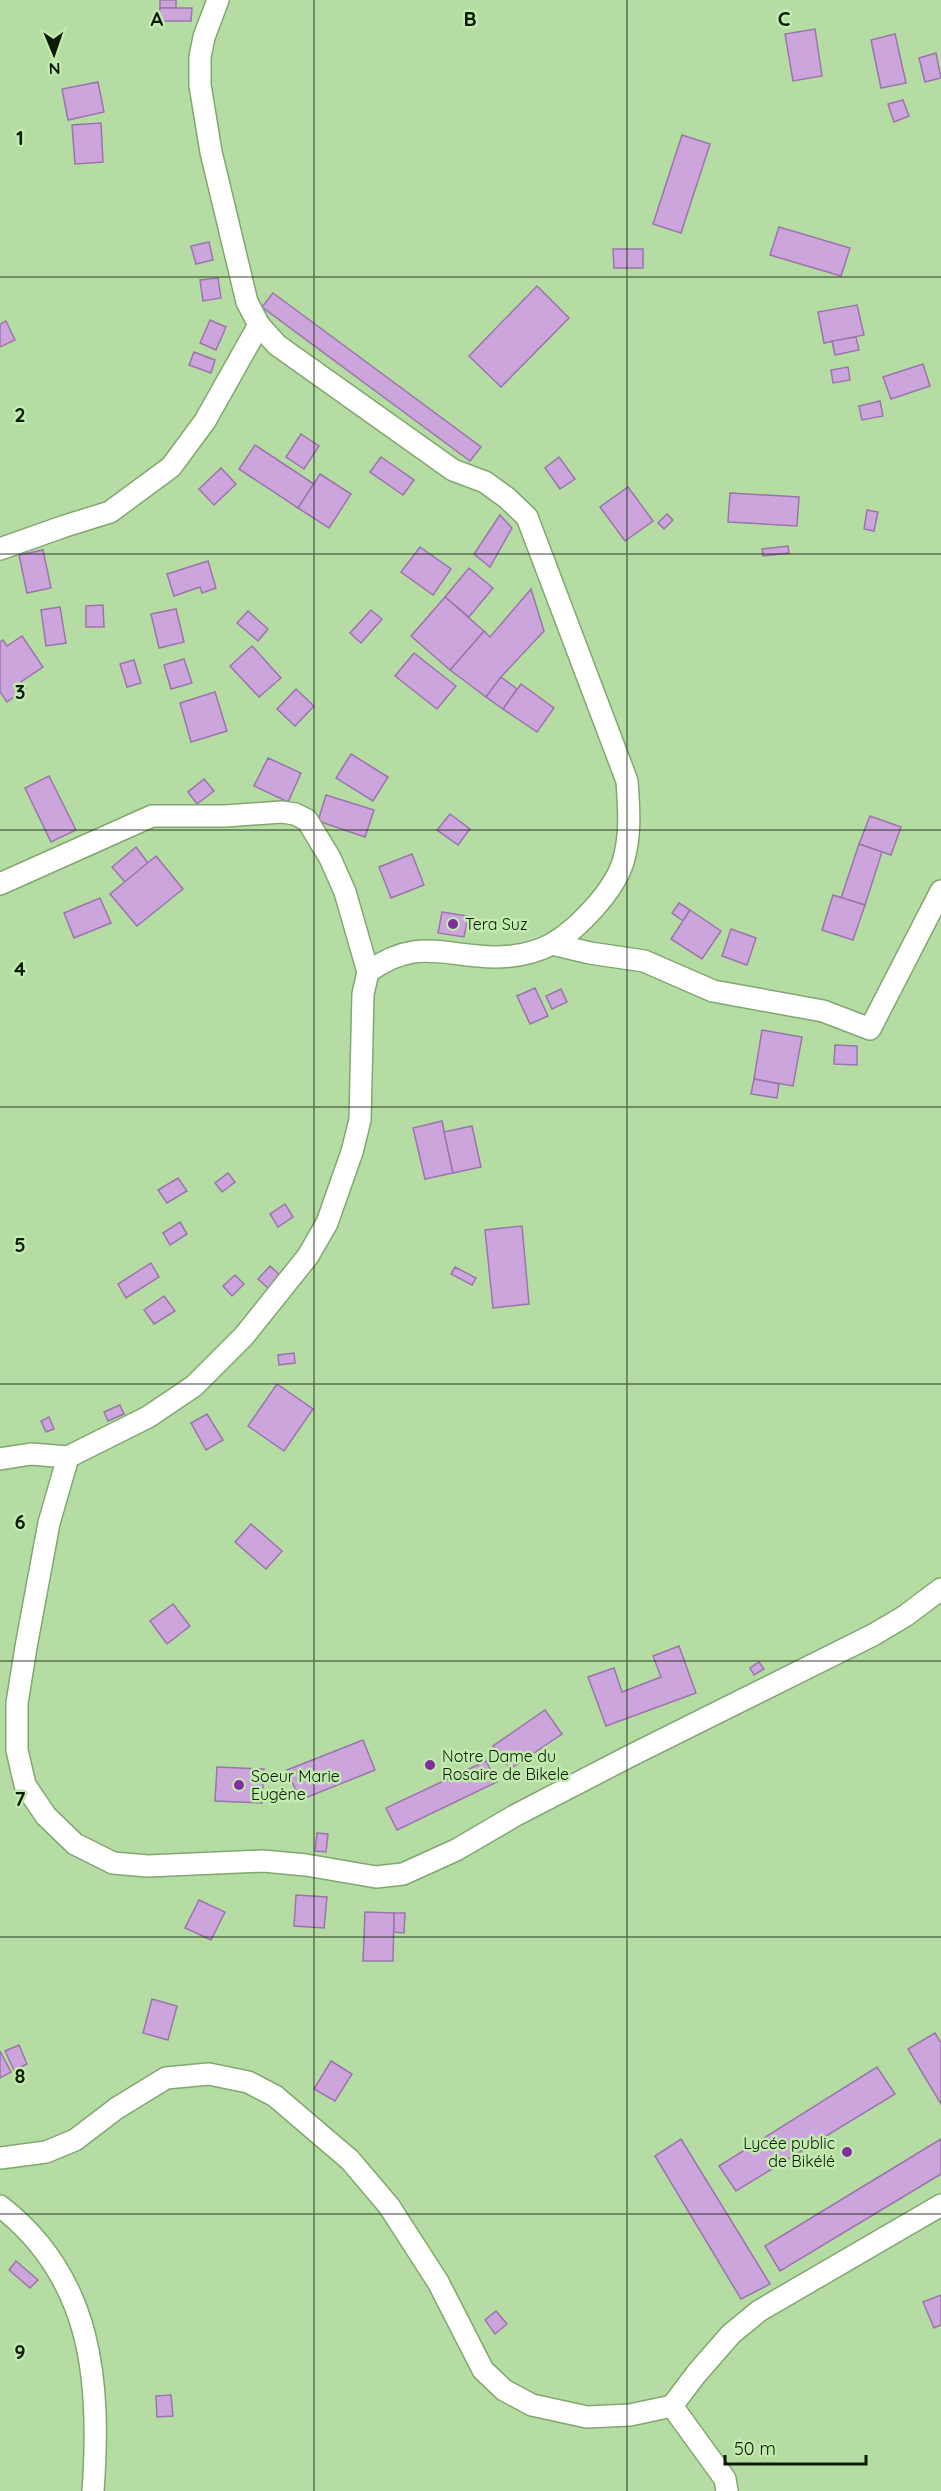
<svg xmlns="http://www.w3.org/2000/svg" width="941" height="2491" font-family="Quicksand,sans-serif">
  <rect width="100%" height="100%" fill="#b5dda3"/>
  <g fill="#cda5dd" stroke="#9b75ab" stroke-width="1.5">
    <rect x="160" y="0" width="16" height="8"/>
    <polygon points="160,8 192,8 191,21 159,21"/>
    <polygon points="815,29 822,76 793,81 785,34"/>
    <polygon points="895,34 906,83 881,88 871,40"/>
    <polygon points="936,53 941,78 925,82 919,58"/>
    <polygon points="98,82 104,112 68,120 62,89"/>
    <polygon points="903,100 909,116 894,122 888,104"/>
    <polygon points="101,123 103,162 75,164 72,125"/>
    <polygon points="682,135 710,144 681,233 653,224"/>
    <polygon points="779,227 850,248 841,276 770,255"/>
    <polygon points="209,242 213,260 196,264 191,246"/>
    <polygon points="613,249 643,249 643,268 614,268"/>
    <polygon points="218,278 221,298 203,301 200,280"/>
    <polygon points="537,286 569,318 501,387 469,356"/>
    <polygon points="273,293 481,447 470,461 262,307"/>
    <polygon points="857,305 864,335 824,343 818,312"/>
    <polygon points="210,320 226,327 216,350 200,343"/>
    <polygon points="6,321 15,340 0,347 0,324"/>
    <polygon points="856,337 859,350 835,355 832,341"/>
    <polygon points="194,352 215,360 211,373 189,365"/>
    <polygon points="923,364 930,386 891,399 883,377"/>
    <polygon points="848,367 850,380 833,383 831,370"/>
    <polygon points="880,401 883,416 862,420 859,406"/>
    <polygon points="301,434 319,446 304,469 286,457"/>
    <polygon points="255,445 314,484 298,508 239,469"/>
    <polygon points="381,457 414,480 403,495 370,472"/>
    <polygon points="559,457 575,479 560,489 545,468"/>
    <polygon points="221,468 236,484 214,505 199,489"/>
    <polygon points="320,474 351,494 329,528 298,508"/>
    <polygon points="628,487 653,521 625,541 600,507"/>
    <polygon points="730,493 799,497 797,526 728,522"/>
    <polygon points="867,510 878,512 874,531 864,529"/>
    <polygon points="667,514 673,520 664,529 658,523"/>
    <polygon points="500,515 512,528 490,567 474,554"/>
    <polygon points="788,546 789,553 763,556 762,549"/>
    <polygon points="420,547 451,569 433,595 401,572"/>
    <polygon points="43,550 51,588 27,593 19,555"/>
    <polygon points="208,561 216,588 202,593 200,587 174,596 167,574"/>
    <polygon points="469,568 493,588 469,617 445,597"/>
    <polygon points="531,589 544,631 501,677 486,697 450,670 484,631 490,637"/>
    <polygon points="445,597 484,631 450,670 411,636"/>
    <polygon points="103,605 104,627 86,627 86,606"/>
    <polygon points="60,607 66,643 46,646 41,610"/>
    <polygon points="176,609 184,642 159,648 151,614"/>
    <polygon points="371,610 382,619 361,643 350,633"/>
    <polygon points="248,611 268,629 258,641 237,623"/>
    <polygon points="22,636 43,667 21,682 26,688 7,702 0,692 0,642 3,640 7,646"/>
    <polygon points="252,646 281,678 259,697 230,666"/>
    <polygon points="414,653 456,686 437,709 395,676"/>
    <polygon points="184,659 192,683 171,689 164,665"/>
    <polygon points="134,660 141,683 127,687 120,664"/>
    <polygon points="501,677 517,689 503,709 486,697"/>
    <polygon points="521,684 554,708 537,732 503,709"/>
    <polygon points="296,689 314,706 295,726 277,709"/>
    <polygon points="215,692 227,731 191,742 180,703"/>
    <polygon points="351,754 388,777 373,801 336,778"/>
    <polygon points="268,758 301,773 288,802 254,786"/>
    <polygon points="49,776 76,830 51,842 25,788"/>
    <polygon points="204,779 214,791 197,804 188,792"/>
    <polygon points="326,795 374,810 365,837 318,821"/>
    <polygon points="450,814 470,829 458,845 437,830"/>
    <polygon points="870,816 901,827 891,855 859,844"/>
    <polygon points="859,844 882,852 865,905 841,898"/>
    <polygon points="136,847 148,863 125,882 112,867"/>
    <polygon points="412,854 424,885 391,898 379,867"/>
    <polygon points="156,856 183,889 137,926 110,894"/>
    <polygon points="833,895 865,905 853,940 822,930"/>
    <polygon points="100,898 111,923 74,938 64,913"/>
    <polygon points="679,903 690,910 683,921 672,913"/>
    <polygon points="690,910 721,931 702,959 671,939"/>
    <polygon points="442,912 468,916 464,937 438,933"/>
    <polygon points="731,929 756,938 747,965 722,956"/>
    <polygon points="535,988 548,1016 530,1024 517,996"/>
    <polygon points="561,989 567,1002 552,1009 546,996"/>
    <polygon points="762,1030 802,1037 793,1086 754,1079"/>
    <polygon points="835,1045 857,1046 857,1065 834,1064"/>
    <polygon points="754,1079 779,1084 777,1098 751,1094"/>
    <polygon points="442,1121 453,1173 425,1179 413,1128"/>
    <polygon points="472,1126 481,1167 453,1173 444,1132"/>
    <polygon points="228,1173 235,1182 222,1192 215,1183"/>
    <polygon points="178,1178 187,1191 167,1203 158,1190"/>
    <polygon points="285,1204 293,1217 278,1227 270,1214"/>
    <polygon points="180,1222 187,1234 170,1245 163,1233"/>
    <polygon points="522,1226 529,1304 493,1308 485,1230"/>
    <polygon points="151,1263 159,1277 126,1298 118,1284"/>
    <polygon points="270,1266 281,1276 269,1289 258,1279"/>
    <polygon points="455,1267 476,1278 472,1285 451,1274"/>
    <polygon points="235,1275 244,1284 232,1296 223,1286"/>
    <polygon points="164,1296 175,1311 154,1324 144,1310"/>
    <polygon points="294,1353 295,1363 279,1365 278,1355"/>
    <polygon points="277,1384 313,1409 284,1451 248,1426"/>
    <polygon points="120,1405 124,1414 108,1421 104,1412"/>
    <polygon points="207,1414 223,1440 206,1450 191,1423"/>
    <polygon points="49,1417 54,1429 46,1432 41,1421"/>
    <polygon points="251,1524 282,1551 266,1569 235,1542"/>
    <polygon points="173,1604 190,1626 167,1644 150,1621"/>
    <polygon points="679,1646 696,1693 606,1726 588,1677 614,1668 622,1692 661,1677 653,1656"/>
    <polygon points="759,1662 764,1669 754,1675 750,1668"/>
    <polygon points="545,1710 562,1734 510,1769 493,1746"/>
    <polygon points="363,1740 375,1770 300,1800 287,1770"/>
    <polygon points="486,1761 497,1782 397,1830 386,1808"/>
    <polygon points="217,1767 264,1769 262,1803 215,1801"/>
    <polygon points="317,1833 328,1834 326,1852 315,1851"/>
    <polygon points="296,1895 327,1897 324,1928 294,1926"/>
    <polygon points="199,1900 225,1912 211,1940 185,1928"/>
    <polygon points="365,1912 394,1913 393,1961 363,1961"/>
    <polygon points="394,1913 405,1913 404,1933 394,1932"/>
    <polygon points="152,1999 177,2006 168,2040 143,2033"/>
    <polygon points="935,2033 941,2043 941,2104 908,2049"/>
    <polygon points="19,2045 27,2064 14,2070 5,2051"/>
    <polygon points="0,2051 11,2072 0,2078"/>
    <polygon points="331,2061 352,2074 335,2101 314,2089"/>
    <polygon points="877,2067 895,2094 736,2191 719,2166"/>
    <polygon points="681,2139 770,2284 741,2299 655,2156"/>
    <polygon points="941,2139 941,2174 780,2271 765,2246"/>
    <polygon points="16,2261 38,2280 30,2288 9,2270"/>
    <polygon points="941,2295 941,2325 934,2328 923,2302"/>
    <polygon points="496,2311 507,2324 495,2334 485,2320"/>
    <polygon points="171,2395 173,2416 157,2417 156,2396"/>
  </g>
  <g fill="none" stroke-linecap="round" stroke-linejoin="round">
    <g stroke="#81a76f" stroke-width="24">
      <g id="minor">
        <path d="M 218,0 L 204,37 L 200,57 L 200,85 L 211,152 L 247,302 L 259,325 L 277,345 L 453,470 L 485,482 L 507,498 L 527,517 L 627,781 C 629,808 631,836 623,862 C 614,891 578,929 552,944 C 535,953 514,957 495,957 C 442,956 416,937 368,972 L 363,994 L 360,1120 L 352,1152 L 327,1223 L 308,1256 L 244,1336 L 194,1386 L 148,1417 L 68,1457 L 49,1523 L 26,1647 L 17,1703 L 17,1750 L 25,1785 L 46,1816 L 75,1844 L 113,1863 L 148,1866 L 263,1861 L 306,1865 L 376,1877 L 403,1874 L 456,1850 L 516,1815 L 630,1756 L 873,1635 L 905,1616 L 941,1589"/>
        <polyline points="0,549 65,526 110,512 171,467 205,421 259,325"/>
        <polyline points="0,884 152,816 225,816 282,812 295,814 307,820 330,858 345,892 368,972"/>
        <polyline points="552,944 590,953 644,961 713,991 823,1011 870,1029 941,891"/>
        <polyline points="0,1459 31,1454 68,1457"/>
        <polyline points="0,2158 46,2152 75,2140 117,2108 166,2078 209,2074 248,2082 275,2096 350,2160 389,2206 438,2282 483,2370 504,2390 532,2405 587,2417 630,2415 672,2406 697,2373 731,2334 759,2311 941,2205"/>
        <path d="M 0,2206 C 93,2278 101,2382 93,2491"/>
        <polyline points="672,2406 725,2479 727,2491"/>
      </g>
    </g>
    <use href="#minor" stroke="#fff" stroke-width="21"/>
  </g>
  <path fill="none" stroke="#0d1b06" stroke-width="1.5" stroke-opacity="0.55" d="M 314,0 L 314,2491M 627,0 L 627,2491M 0,277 L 941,277M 0,554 L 941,554M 0,830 L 941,830M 0,1107 L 941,1107M 0,1384 L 941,1384M 0,1661 L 941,1661M 0,1937 L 941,1937M 0,2214 L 941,2214"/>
  <g fill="#822f9e" stroke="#c2ebaf" stroke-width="2">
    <circle cx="453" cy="924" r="6"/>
    <circle cx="430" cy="1765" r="6"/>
    <circle cx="239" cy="1785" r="6"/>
    <circle cx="847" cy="2152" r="6"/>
  </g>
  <g text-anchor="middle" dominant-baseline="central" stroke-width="5" stroke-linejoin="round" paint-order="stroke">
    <g font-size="16" fill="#0d1b06" stroke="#c2ebaf" text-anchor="start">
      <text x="465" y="924">Tera Suz</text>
      <text x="442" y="1756">Notre Dame du<tspan x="442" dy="18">Rosaire de Bikele</tspan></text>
      <text x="251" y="1776">Soeur Marie<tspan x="251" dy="18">Eugène</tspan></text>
      <text x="835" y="2143" text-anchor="end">Lycée public<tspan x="835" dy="18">de Bikélé</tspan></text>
    </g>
  </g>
  <g font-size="20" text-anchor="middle" font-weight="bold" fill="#0d1b06" stroke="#c2ebaf" stroke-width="5" stroke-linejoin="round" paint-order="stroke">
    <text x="157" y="26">A</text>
    <text x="470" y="26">B</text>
    <text x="784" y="26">C</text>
    <text x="20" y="145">1</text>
    <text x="20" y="422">2</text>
    <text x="20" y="699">3</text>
    <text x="20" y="976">4</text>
    <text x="20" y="1252">5</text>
    <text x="20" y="1529">6</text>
    <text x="20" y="1806">7</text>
    <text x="20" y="2083">8</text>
    <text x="20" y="2359">9</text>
  </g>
  <g transform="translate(54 54) rotate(178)" stroke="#c2ebaf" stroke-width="4.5" paint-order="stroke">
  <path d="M0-4.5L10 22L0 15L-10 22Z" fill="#0d1b06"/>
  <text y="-9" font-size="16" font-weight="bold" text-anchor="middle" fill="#0d1b06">N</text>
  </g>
  <path d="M725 2455v9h141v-9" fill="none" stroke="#0d1b06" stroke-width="3"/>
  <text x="734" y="2455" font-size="18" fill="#0d1b06" stroke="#c2ebaf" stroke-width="4.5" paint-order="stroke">50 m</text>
</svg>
